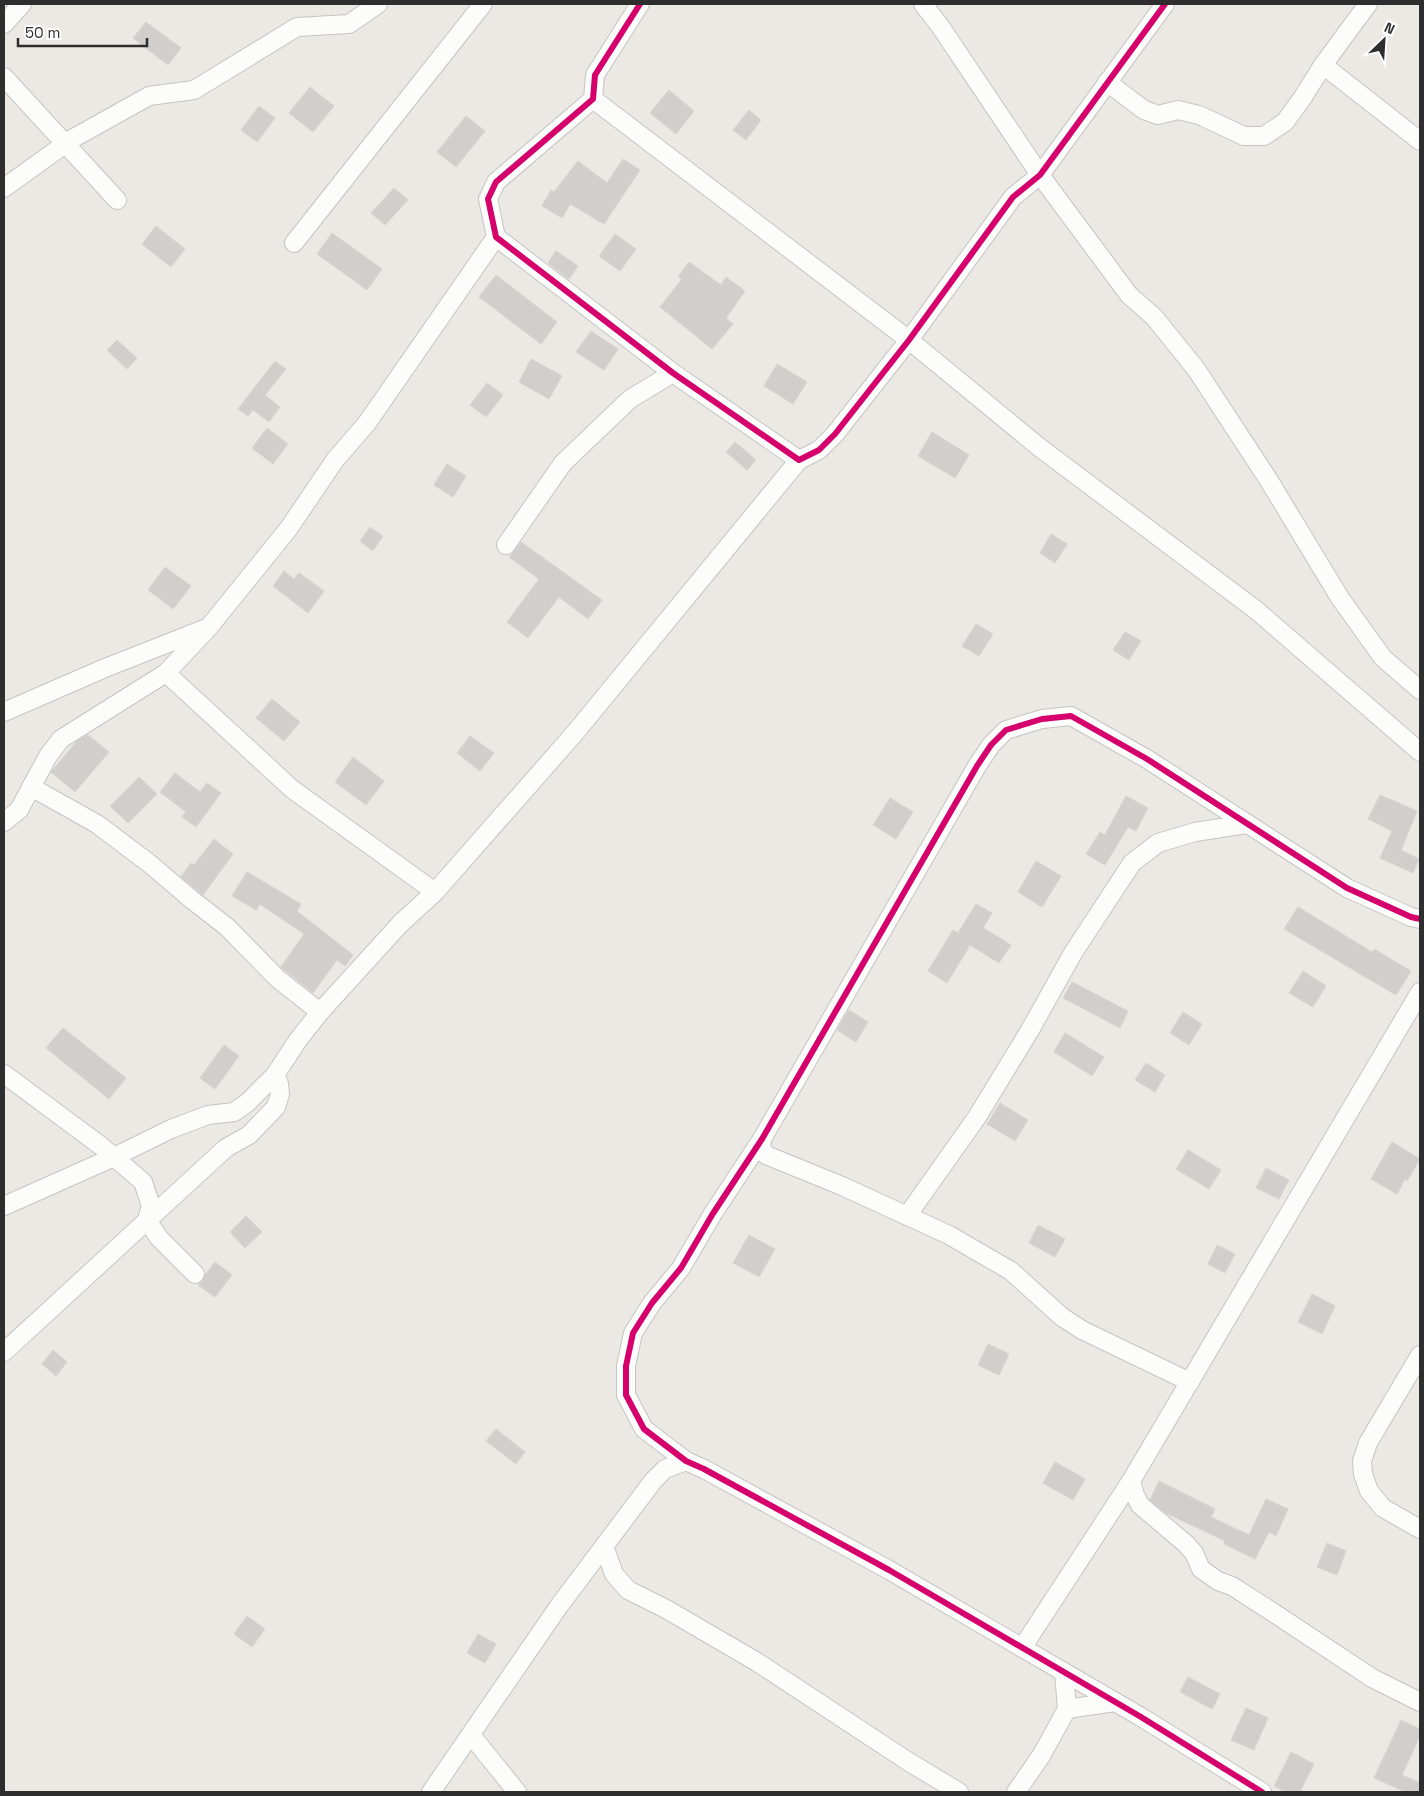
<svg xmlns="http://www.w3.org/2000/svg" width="1424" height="1796" font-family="'Space Grotesk',sans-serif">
  <rect width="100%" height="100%" fill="#ece8e4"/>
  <g fill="#d1cecb" stroke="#d7d4d0">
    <polygon points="146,22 181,48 168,65 133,38"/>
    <polygon points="310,87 334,106 313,132 289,113"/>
    <polygon points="669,90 694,111 676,134 650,113"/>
    <polygon points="259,106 275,118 257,142 241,130"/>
    <polygon points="749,110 761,120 746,140 733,130"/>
    <polygon points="466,116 485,131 456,167 437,152"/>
    <polygon points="623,159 640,170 604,224 570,204 562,218 542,206 551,190 554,192 578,161 607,183"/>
    <polygon points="394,188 408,200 385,225 371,213"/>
    <polygon points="156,226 185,249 171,267 142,244"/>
    <polygon points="332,233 382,269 367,290 317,254"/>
    <polygon points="615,234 636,249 620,271 599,256"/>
    <polygon points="556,251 578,266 569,279 548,263"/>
    <polygon points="689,262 721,285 726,277 745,291 726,318 733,324 712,349 660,307 682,279 678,277"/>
    <polygon points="496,275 557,322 541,344 479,297"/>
    <polygon points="591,331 618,349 604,370 576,352"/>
    <polygon points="117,340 137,358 127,369 107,350"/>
    <polygon points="531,359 562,376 549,399 519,382"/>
    <polygon points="275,361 286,369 265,395 280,407 269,422 253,410 248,416 238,409"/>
    <polygon points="777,364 807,382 793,404 764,386"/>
    <polygon points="487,383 503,395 486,417 470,405"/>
    <polygon points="267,428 288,444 273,464 252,448"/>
    <polygon points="932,432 969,455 955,478 918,456"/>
    <polygon points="735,442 756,460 747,470 726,452"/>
    <polygon points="447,464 466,476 453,497 434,485"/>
    <polygon points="370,527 383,536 373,551 360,541"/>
    <polygon points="1051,534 1067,544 1055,563 1040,553"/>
    <polygon points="521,542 602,600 588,619 559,597 528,638 507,622 539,579 509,557"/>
    <polygon points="165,567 191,586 173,609 148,590"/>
    <polygon points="284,571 294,579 299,573 324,591 308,613 273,586"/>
    <polygon points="976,624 993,634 979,656 962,646"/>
    <polygon points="1125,632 1141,641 1129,660 1113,650"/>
    <polygon points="272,699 300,722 284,741 256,718"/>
    <polygon points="88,735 109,752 75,792 51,772 77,741"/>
    <polygon points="470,736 494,753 480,771 457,753"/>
    <polygon points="353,757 384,781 366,805 335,782"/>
    <polygon points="175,773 200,792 207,783 221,793 196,827 182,817 186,812 160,792"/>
    <polygon points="139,777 157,794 128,823 110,806"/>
    <polygon points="1380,795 1417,811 1401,850 1419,859 1413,873 1380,858 1392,831 1368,819"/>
    <polygon points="1126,796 1148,808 1136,831 1128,827 1105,865 1086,854 1100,832 1105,835"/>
    <polygon points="890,798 913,812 896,839 873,825"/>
    <polygon points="214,839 233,854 203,895 181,877 191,863 194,865"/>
    <polygon points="1036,861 1061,876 1042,907 1018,892"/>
    <polygon points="247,872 301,904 297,911 353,955 345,966 337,960 313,993 281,967 304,934 260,904 256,910 232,896"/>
    <polygon points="976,904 992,913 983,928 1011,945 999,963 970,945 947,983 928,971 953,930 958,933"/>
    <polygon points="1298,907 1372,952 1374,949 1411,971 1396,995 1284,929"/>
    <polygon points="1303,971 1326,986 1313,1007 1289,993"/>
    <polygon points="1072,982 1128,1011 1120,1028 1063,998"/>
    <polygon points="849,1010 868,1022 856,1042 837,1030"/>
    <polygon points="1183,1012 1202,1024 1189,1045 1170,1033"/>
    <polygon points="63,1028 126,1078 109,1099 46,1048"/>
    <polygon points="1065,1033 1104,1057 1092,1076 1054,1052"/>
    <polygon points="224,1045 239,1056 215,1089 200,1078"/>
    <polygon points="1146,1063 1165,1075 1155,1092 1135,1080"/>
    <polygon points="1000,1103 1028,1120 1015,1141 987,1124"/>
    <polygon points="1392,1142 1420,1159 1407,1181 1405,1179 1397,1194 1371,1179"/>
    <polygon points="1188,1150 1221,1170 1209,1189 1176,1169"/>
    <polygon points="1266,1168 1289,1180 1279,1199 1256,1188"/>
    <polygon points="246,1216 262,1232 245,1248 230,1232"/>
    <polygon points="1038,1225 1065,1239 1055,1257 1029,1243"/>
    <polygon points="749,1235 775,1249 759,1277 733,1263"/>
    <polygon points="1217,1245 1235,1254 1225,1273 1208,1264"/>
    <polygon points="215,1262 232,1275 215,1297 198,1285 203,1281 205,1275"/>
    <polygon points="1312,1294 1335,1306 1322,1334 1298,1322"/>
    <polygon points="988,1344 1009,1354 999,1375 978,1365"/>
    <polygon points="53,1350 67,1362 56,1376 42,1364"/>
    <polygon points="496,1429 525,1452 516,1464 486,1441"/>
    <polygon points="1055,1462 1085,1479 1073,1500 1043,1483"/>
    <polygon points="1159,1481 1215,1509 1211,1517 1249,1535 1266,1499 1288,1509 1276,1536 1269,1532 1255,1559 1224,1544 1225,1541 1166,1513 1150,1500"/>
    <polygon points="1327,1543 1346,1551 1337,1575 1317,1567"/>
    <polygon points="247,1616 265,1629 252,1647 234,1634"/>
    <polygon points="478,1634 496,1644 485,1663 467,1653"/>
    <polygon points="1188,1677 1220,1694 1212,1709 1180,1692"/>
    <polygon points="1246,1708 1268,1718 1254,1750 1231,1740"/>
    <polygon points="1401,1720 1420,1729 1420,1736 1402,1775 1420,1783 1420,1792 1406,1792 1374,1778"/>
    <polygon points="1291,1752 1314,1764 1300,1792 1286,1792 1274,1786"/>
  </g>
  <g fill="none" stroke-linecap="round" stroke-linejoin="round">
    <g stroke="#c5c4c5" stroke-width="20">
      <g id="minor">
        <polyline points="640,4 595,75 593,99 496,182 488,199 496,237 673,373 799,460 819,450 835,434 909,340 1013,197 1040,175 1165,4"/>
        <polyline points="923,4 940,26 1040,175 1129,295 1154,317 1196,369 1268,479 1340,598 1383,658 1420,690"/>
        <polyline points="4,24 22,4"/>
        <polyline points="1323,65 1420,141"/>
        <polyline points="4,77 117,200"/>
        <polyline points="1107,82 1144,110 1158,115 1178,110 1199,115 1244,136 1264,136 1285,122 1303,97 1323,65 1368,4"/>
        <polyline points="593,99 909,340 1039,447 1256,610 1420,752"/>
        <polyline points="4,188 72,139 149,96 194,90 297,27 349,24 378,4"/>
        <polyline points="294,243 483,4"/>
        <polyline points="506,545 563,463 630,399 673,373"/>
        <polyline points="166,673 292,789 435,892"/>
        <polyline points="4,712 105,668 204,629"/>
        <polyline points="31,787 97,824 150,864 191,899 227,927 278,979 320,1012"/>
        <polyline points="4,822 19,810 48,756 61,739 166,673 209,627 289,528 335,460 367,423 496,237"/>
        <polyline points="4,1074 101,1146 143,1182 151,1206 147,1220 159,1238 195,1274"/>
        <polyline points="762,1139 761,1148 766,1155 842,1186 949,1235 1011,1271 1062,1317 1082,1330 1190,1382"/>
        <polyline points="4,1206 114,1157 171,1129 208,1115 234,1112 247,1103 275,1075"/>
        <polyline points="907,1216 977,1117 1030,1030 1073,953 1132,863 1158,843 1195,832 1247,824"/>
        <polyline points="4,1352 226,1148 249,1135 276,1107 280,1094 279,1084 275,1075 298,1040 320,1012 401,923 435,892 574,734 799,460"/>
        <polyline points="1420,1355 1368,1443 1362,1461 1363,1474 1369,1491 1383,1508 1420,1529"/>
        <polyline points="1131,1481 1135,1495 1140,1505 1186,1544 1194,1553 1201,1569 1218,1581 1232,1586 1277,1615 1372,1678 1420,1702"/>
        <polyline points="604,1546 614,1574 628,1590 666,1609 757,1662 909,1762 959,1792"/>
        <polyline points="1022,1648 1131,1481 1420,992"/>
        <polyline points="1067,1709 1115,1702"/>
        <polyline points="471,1735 517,1792"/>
        <polyline points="431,1792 559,1606 653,1481 665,1469 686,1461"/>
        <polyline points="1016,1792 1041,1756 1067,1709 1064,1672"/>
        <polyline points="1262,1792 1141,1717 889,1570 704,1469 686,1461 644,1429 626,1395 626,1366 633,1333 652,1303 681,1268 712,1215 762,1139 977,766 991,745 1006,730 1042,719 1071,716 1147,759 1347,888 1411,917 1420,919"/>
      </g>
    </g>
    <use href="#minor" stroke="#fcfcfb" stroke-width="18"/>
    <g stroke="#fff" stroke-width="9">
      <g id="cycleway">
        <polyline points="640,4 595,75 593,99 496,182 488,199 496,237 673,373 799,460 819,450 835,434 909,340 1013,197 1040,175 1165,4"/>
        <polyline points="1262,1792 1141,1717 889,1570 704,1469 686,1461 644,1429 626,1395 626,1366 633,1333 652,1303 681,1268 712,1215 762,1139 977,766 991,745 1006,730 1042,719 1071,716 1147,759 1347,888 1411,917 1420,919"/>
      </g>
    </g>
    <use href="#cycleway" stroke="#d6006c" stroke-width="6"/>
  </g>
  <rect width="1424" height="1796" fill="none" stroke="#2e2e2e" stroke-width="10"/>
  <g transform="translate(1384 40) rotate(25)" stroke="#ffffff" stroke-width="4" paint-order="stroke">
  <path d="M0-4L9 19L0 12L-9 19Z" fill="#2e2e2e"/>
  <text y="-8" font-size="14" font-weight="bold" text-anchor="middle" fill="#2e2e2e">N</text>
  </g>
  <path d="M18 38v8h129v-8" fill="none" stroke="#2e2e2e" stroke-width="2.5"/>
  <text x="25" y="38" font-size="15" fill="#2e2e2e" stroke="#ffffff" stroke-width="4" paint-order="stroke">50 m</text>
</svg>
